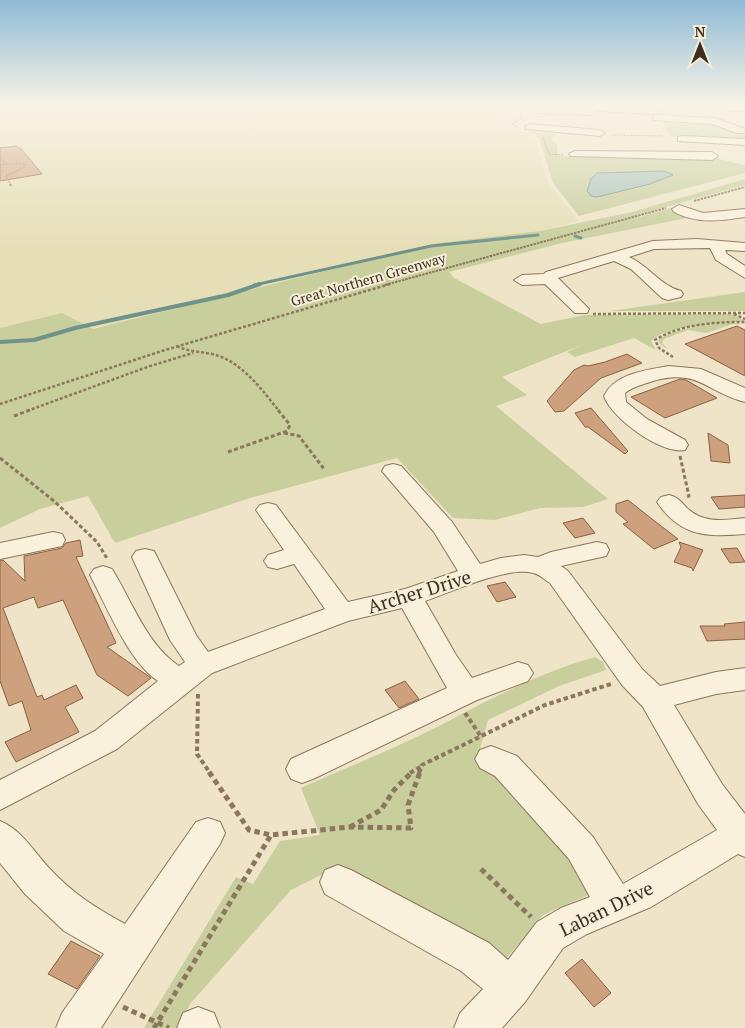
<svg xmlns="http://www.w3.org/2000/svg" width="745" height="1028" font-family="'PT Serif',serif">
  <rect width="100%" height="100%" fill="#efe4c8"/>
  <polygon fill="#e5deb6" points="0,106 515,106 483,128 533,132 548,183 579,221 540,231 438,243 93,329 62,313 0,328"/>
  <g fill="#c8ce9c">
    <polygon points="664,120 703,121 745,132 745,138 674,137 669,135 662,121"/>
    <polygon points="534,133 557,134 550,138 557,144 558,156 706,156 745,165 745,173 579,216 553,183 539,138"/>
    <polygon points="745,179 745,185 637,215 640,217 671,208 687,218 562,243 449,272 454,278 541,324 585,315 603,315 731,314 745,321 682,328 661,334 651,341 656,350 634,338 575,357 567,352 584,344 502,377 527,395 496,406 608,499 583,507 540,508 495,520 453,518 397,458 250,498 115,543 88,496 40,509 0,528 0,328 62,313 93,329 438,243 540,231 632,212"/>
    <polygon points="745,292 745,311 610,311"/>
    <path d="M 745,323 L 733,324 L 706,333 L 688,330 L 664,339 L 662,343 L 668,349 L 661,345 L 658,341 C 670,327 726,322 745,323 Z"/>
    <path d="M 595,657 L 603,662 L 606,670 L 559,686 L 488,720 L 476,762 L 496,769 L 550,831 L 593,893 L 543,915 L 504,961 L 335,868 L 291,890 L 190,1004 L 179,1028 L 144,1028 L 236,877 L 253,884 L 280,841 L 320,835 L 301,788 C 347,767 394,749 439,726 C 489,700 540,672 595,657 Z"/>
  </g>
  <polygon fill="#a9c3bc" stroke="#6f928a" points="664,171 673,175 650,184 597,197 591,196 587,191 591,179 597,173"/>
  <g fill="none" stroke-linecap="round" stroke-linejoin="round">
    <g stroke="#6f928a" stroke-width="3">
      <polyline points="575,236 581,238"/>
      <polyline points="254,285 431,246 538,235"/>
    </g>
    <polyline stroke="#6f928a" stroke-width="4" points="0,342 34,340 75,328 228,295 260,284"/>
  </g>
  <g fill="#cda07e" stroke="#8b6042">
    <polygon points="16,146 22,150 42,174 0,181 0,148"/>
    <polygon points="737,326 745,330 745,376 685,344"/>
    <polygon points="627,354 642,363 601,378 564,411 555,412 547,401 574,370 584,365 588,366 605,362"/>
    <polygon points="680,379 686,380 717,398 665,418 631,397"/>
    <polygon points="591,408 628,451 625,454 588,427 585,427 575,413"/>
    <polygon points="708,433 728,445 730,463 711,461"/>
    <polygon points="745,495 745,507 719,509 711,497"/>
    <polygon points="628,500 652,519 678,539 654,549 623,524 628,522 616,512 616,504"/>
    <polygon points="583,518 595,533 575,538 563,523"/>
    <polygon points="80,540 83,556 76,557 116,643 107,647 151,678 128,696 97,675 63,600 38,608 34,597 3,608 37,697 42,695 44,700 76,685 83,698 65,707 79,732 16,762 5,742 31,730 22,701 9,706 0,681 0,561 3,560 25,581 24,556 62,548 66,543"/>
    <polygon points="679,542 703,550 693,571 692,568 674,562 681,547"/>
    <polygon points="737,548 745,562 730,563 721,549"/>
    <polygon points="505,582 516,597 497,602 487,586"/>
    <polygon points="745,622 745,639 707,641 700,626 725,626 724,624"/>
    <polygon points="405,681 419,699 399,708 385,690"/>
    <polygon points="71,941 100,956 77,989 48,974"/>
    <polygon points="582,959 611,993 594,1007 565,973"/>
  </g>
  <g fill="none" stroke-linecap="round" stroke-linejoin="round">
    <g stroke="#8c765d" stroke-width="2">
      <g id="minor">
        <polygon points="589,106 654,108 659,111 654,114 596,111 591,115 535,113 530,110 535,107 589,109"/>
        <polygon points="695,106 745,106 745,111 699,110 695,109"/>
        <polygon points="657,115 715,118 745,129 745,133 737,133 713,124 653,120 653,116"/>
        <polygon points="530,124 600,130 605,133 600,136 526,129 525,127"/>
        <polygon points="682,136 745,139 745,145 678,141 678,137"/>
        <polygon points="575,151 712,152 718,156 712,160 571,156 569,154"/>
        <path d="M 679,205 L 703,213 L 745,209 L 745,217 C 719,221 698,224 674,212 L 672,209 Z"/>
        <path d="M 697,239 L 745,243 L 745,251 L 725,250 L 727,254 L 745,266 L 745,278 L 716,260 L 710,248 L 654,249 L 629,257 C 649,266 661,286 681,291 L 683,294 L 681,297 L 668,300 L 662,298 L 631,269 L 614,261 L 558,278 L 589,309 L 587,313 L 575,313 L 545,284 L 522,285 L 514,280 L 522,275 L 544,274 L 546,272 L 653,241 Z"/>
        <path d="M 669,366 L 701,369 L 745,388 L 745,402 C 705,392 699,367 650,382 C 641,385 632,387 625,393 L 626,402 L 647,419 L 685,440 L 688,445 L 685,450 C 662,455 611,418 604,396 C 615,373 647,370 669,366 Z"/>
        <path d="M 393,464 L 401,466 L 452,522 L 480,564 L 501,558 L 524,555 L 538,557 L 551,552 L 597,542 L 606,544 L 609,550 L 606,556 L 561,566 L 568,571 L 642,669 L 660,686 L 716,672 L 745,668 L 745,690 L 716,694 L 674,705 L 722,784 L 745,814 L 745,857 L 738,854 L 651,907 L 587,934 L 563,948 L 525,1002 L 502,1028 L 454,1028 L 460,1013 L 483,989 L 461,971 L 325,894 L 320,882 L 325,870 L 338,865 L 351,870 L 489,943 L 508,960 L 537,922 L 561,908 L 590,897 L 569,859 L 495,776 L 480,768 L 475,759 L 480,750 L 491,746 L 517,756 L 593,837 L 623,884 L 717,830 L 698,804 L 643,707 L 622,685 L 550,583 C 545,580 539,574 533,573 C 507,566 451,592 425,601 L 456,655 L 472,678 L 518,662 L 528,665 L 533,673 L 528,681 L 477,700 L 313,779 L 302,783 L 291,779 L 286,769 L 291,759 L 447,688 L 402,608 L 348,621 L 212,673 L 117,749 L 0,810 L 0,780 L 95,731 L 158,681 C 129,662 107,607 90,575 L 94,569 L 103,566 L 112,569 C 132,601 147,645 179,666 L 185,662 L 170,640 L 132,557 L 136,551 L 145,549 L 154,551 L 196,635 L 208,652 L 325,609 L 294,564 L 277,569 L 268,567 L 264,561 L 268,555 L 284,550 L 256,510 L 260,505 L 268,503 L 276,505 L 348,602 L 405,589 L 458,571 L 434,532 L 382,471 L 385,466 Z"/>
        <path d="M 669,495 C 678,497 681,502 688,509 C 705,524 724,520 745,518 L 745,534 C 706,537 681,537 657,502 L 661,497 Z"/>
        <polygon points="53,532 62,534 65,540 62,546 0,559 0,543"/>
        <path d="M 208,818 L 220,822 L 225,833 L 220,844 L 101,1028 L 56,1028 L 62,1013 L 104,954 L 64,931 L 25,894 L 0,863 L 0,821 C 22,830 34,852 50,869 C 72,893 96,908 125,924 L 196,822 Z"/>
        <polygon points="198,1007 214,1013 220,1028 177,1028 183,1013"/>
      </g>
    </g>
    <g stroke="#8c765d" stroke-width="1" stroke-dasharray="2 1" stroke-linecap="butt">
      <polyline points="518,127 512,124 521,119 522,112"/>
      <polyline points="612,135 662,136"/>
      <polyline points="543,137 549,154 564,155"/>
      <polyline points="0,159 7,164 0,165"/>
      <polyline points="7,164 25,164 25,167 6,176 11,185"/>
    </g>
    <g stroke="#8c765d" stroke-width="2" stroke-dasharray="2.5 1" stroke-linecap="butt">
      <polyline points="10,184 11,186"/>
      <polyline points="694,201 745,187"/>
      <polyline points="385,285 666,208"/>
    </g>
    <g stroke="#8c765d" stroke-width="2.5" stroke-dasharray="3 2" stroke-linecap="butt">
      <polyline points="593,314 745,313"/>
      <polyline points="734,314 745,319"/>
      <path d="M 177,346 C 190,353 205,351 219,356 C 244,365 263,391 279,411"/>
      <path d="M 673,357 L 659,348 L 655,340 C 681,324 715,322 745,322"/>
      <polyline points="0,404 165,350 390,284"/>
      <polyline points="27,411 150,366 193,353"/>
    </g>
    <g stroke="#8c765d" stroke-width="3" stroke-dasharray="4 2.5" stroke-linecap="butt">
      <polyline points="14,416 30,410"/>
      <polyline points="284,433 299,436 324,469"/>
      <polyline points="228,452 287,431 290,425 278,410"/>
      <polyline points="680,456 689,496 686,497"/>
      <polyline points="0,458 54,501 97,542 108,560"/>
    </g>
    <g stroke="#8c765d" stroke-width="4" stroke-dasharray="4.5 3" stroke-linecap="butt">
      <polyline points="198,694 197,754 210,773"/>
      <polyline points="465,713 480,735"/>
      <polyline points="410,773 422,766"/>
      <polyline points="419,773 422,765 545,705 611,684"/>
    </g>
    <g stroke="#8c765d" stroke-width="5" stroke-dasharray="5.5 4" stroke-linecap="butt">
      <polyline points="209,772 249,830 271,835 350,827 411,828 408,805 420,772"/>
      <polyline points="350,827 381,810 394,790 412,772"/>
      <polyline points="481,869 531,917"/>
      <polyline points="123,1007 169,1028"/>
      <polyline points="154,1028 271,835"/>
    </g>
    <use href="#minor" fill="#f9f1dc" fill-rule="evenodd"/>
  </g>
  <linearGradient id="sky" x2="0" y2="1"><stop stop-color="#8fbad6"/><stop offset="0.42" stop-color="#f8f3e6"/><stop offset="1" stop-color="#f8f3e6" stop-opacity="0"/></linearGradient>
  <rect width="745" height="250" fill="url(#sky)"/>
  <g text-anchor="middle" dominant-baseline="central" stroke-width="4" stroke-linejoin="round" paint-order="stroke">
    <g font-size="14" fill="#3c2e20" stroke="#f6eed8">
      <text transform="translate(368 279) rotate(-16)">Great Northern Greenway</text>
    </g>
    <g font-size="19" fill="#3c2e20" stroke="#f6eed8">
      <text transform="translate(419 591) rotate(-17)">Archer Drive</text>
      <text transform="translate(606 908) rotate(-26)">Laban Drive</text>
    </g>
  </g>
  <g transform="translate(700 45)" stroke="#f6eed8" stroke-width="4" paint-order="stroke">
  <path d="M0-4L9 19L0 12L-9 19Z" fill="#3c2e20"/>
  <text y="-8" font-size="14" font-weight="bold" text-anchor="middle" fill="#3c2e20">N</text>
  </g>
</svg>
